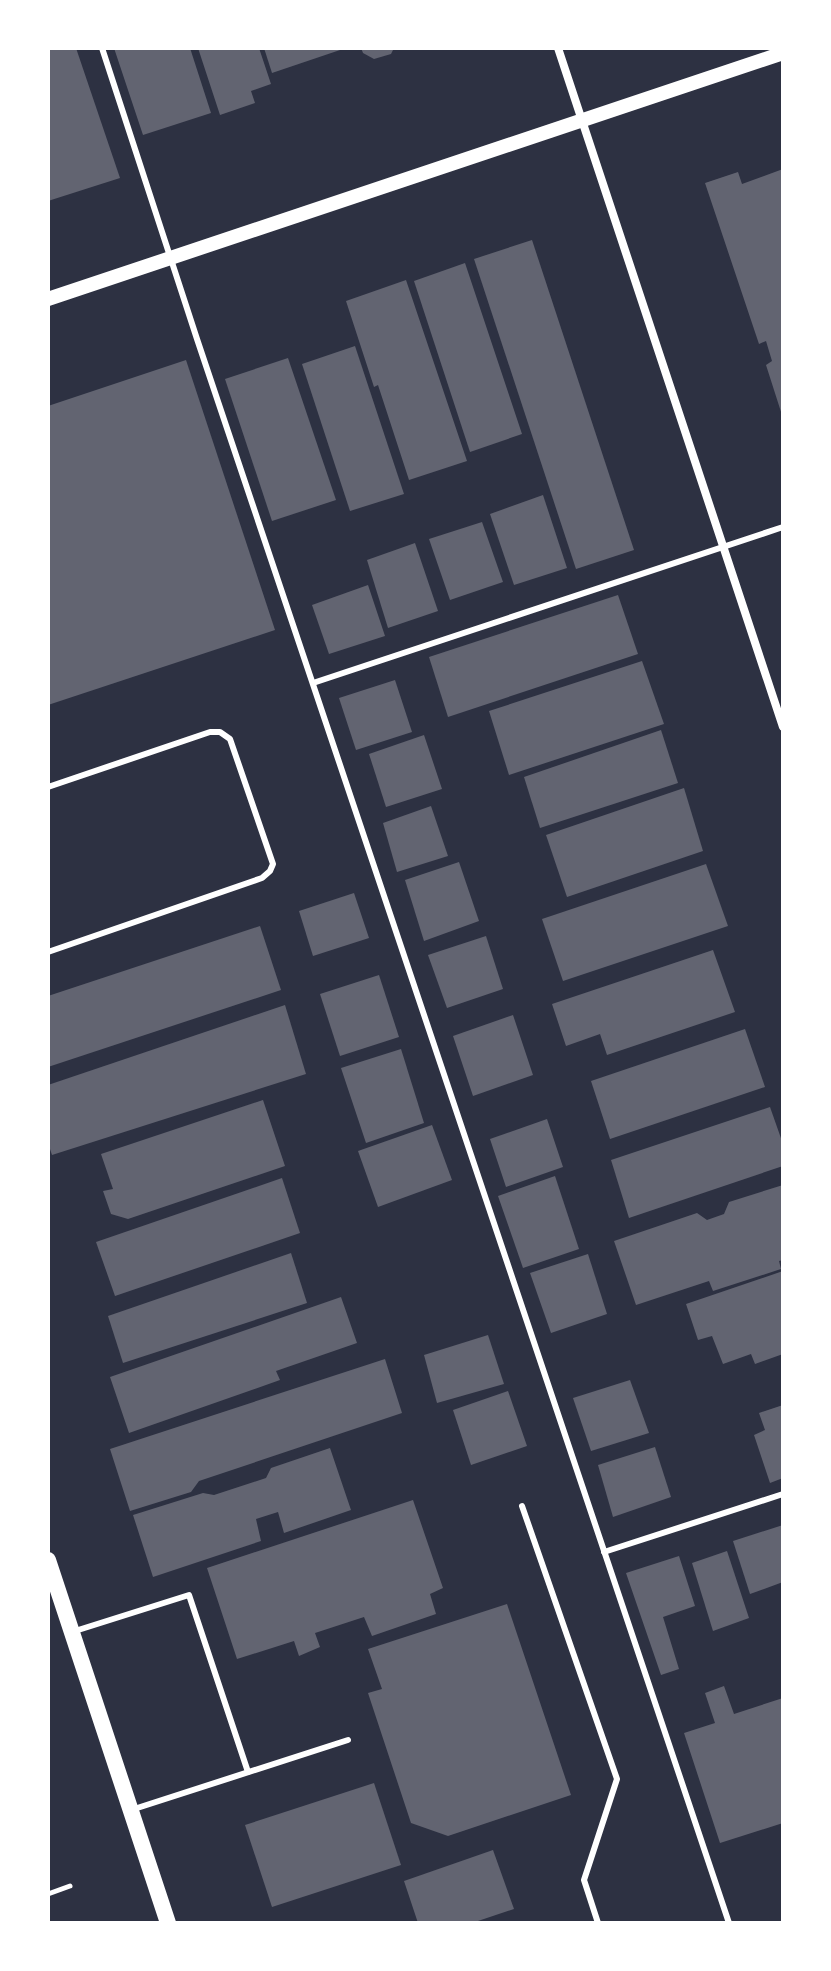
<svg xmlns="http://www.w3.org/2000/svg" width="831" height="1971" font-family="Roboto,sans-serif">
  <rect width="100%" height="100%" fill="#2d3142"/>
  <g fill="#626471">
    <polygon points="48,48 76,48 120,178 48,201"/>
    <polygon points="114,48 190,48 211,113 143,135"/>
    <polygon points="198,48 259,48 271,84 251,91 255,103 220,115"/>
    <polygon points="264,48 343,48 343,49 272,73"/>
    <polygon points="361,48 394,48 391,54 374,59 363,53"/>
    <polygon points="783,169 783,415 782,415 766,365 772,361 766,341 759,344 705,183 738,172 742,184"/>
    <polygon points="532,240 634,550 576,569 474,259"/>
    <polygon points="465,263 522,434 470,452 414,281"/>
    <polygon points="406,280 467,461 409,480 378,385 374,387 346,301"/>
    <polygon points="355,346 404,494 350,511 302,364"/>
    <polygon points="288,358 336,500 272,521 225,379"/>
    <polygon points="186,360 275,630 48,705 48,406"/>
    <polygon points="543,495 567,568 514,585 490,514"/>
    <polygon points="482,522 503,582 450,600 429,539"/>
    <polygon points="415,543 438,611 388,628 367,560"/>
    <polygon points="368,585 385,636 329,654 312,605"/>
    <polygon points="618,595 638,654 448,717 429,657"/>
    <polygon points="642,661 664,724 509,775 489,711"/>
    <polygon points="395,680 412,732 356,750 339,698"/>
    <polygon points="661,730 678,783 540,828 524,777"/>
    <polygon points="424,735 442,789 386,807 369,754"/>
    <polygon points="684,788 703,851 567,897 546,835"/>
    <polygon points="431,806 448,856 397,872 383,823"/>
    <polygon points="459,862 479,921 424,941 405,880"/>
    <polygon points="706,864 728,926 563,981 542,919"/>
    <polygon points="354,893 369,938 313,956 299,911"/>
    <polygon points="260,926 281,990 48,1067 48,996"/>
    <polygon points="486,936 503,989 447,1008 428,955"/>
    <polygon points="713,950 735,1012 607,1055 600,1034 566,1046 552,1004"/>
    <polygon points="379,975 399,1037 340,1056 320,994"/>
    <polygon points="285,1005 306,1074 52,1155 48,1143 48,1085"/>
    <polygon points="513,1015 533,1075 473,1096 453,1036"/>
    <polygon points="745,1029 765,1087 610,1139 591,1081"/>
    <polygon points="401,1049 424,1123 366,1143 341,1068"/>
    <polygon points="263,1100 285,1166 128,1219 111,1214 103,1191 113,1189 101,1154"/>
    <polygon points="770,1107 783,1144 783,1166 629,1218 611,1160"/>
    <polygon points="547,1119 563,1167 506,1187 490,1139"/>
    <polygon points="432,1125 452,1180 378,1207 358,1151"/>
    <polygon points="555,1176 579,1249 523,1268 498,1196"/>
    <polygon points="282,1178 300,1233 115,1296 96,1242"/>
    <polygon points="783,1185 783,1260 779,1261 781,1269 713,1291 709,1281 636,1305 614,1241 697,1213 707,1220 724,1214 729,1202"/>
    <polygon points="291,1253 307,1303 123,1363 108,1316"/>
    <polygon points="588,1254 607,1314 551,1333 530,1273"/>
    <polygon points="783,1271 783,1354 755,1364 751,1354 723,1364 712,1336 698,1340 686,1304"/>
    <polygon points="341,1297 357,1343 276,1371 280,1380 129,1433 110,1377"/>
    <polygon points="488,1335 504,1384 437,1403 424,1355"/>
    <polygon points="385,1359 402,1413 199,1481 191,1492 130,1511 110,1449"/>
    <polygon points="630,1380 649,1433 591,1451 573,1398"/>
    <polygon points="508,1391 527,1446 471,1465 453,1410"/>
    <polygon points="783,1405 783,1478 770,1483 754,1435 765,1430 759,1413"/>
    <polygon points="655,1447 671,1497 613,1517 598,1465"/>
    <polygon points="330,1448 351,1510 284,1533 278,1512 256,1519 261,1541 153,1577 133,1515 203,1493 214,1495 266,1478 271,1468"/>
    <polygon points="413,1500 443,1588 430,1594 436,1614 372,1636 364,1617 315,1633 320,1647 299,1656 294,1641 237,1659 207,1568"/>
    <polygon points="783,1525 783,1582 750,1594 733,1541"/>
    <polygon points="727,1551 749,1618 713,1631 692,1563"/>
    <polygon points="679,1556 695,1606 663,1617 679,1669 661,1675 626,1573"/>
    <polygon points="507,1604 571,1795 448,1836 411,1823 368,1693 382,1689 368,1649"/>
    <polygon points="724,1686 734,1714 783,1698 783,1823 720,1843 684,1733 715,1723 705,1693"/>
    <polygon points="374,1783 401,1865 272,1907 245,1825"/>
    <polygon points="493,1850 514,1909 472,1923 418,1923 404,1881"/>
  </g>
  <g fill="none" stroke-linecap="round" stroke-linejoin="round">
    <polyline stroke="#fff" stroke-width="5" points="48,1894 70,1886"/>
    <g stroke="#fff" stroke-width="6">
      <polyline points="102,48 197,339 729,1923"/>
      <polyline points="313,683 783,527"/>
      <polyline points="48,787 210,732 220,732 230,739 273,864 270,871 262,878 48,952"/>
      <polyline points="522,1506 617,1779 584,1880 598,1923"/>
      <polyline points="604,1552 783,1494"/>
      <polyline points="75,1631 189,1595 248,1772"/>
      <polyline points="131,1810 348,1740"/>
    </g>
    <polyline stroke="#fff" stroke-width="8" points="558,48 783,727"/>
    <polyline stroke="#fff" stroke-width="14" points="48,299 783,53"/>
    <polyline stroke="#fff" stroke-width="16" points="48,1560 168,1923"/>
  </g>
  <rect width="831" height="1971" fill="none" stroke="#ffffff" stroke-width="100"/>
</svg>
